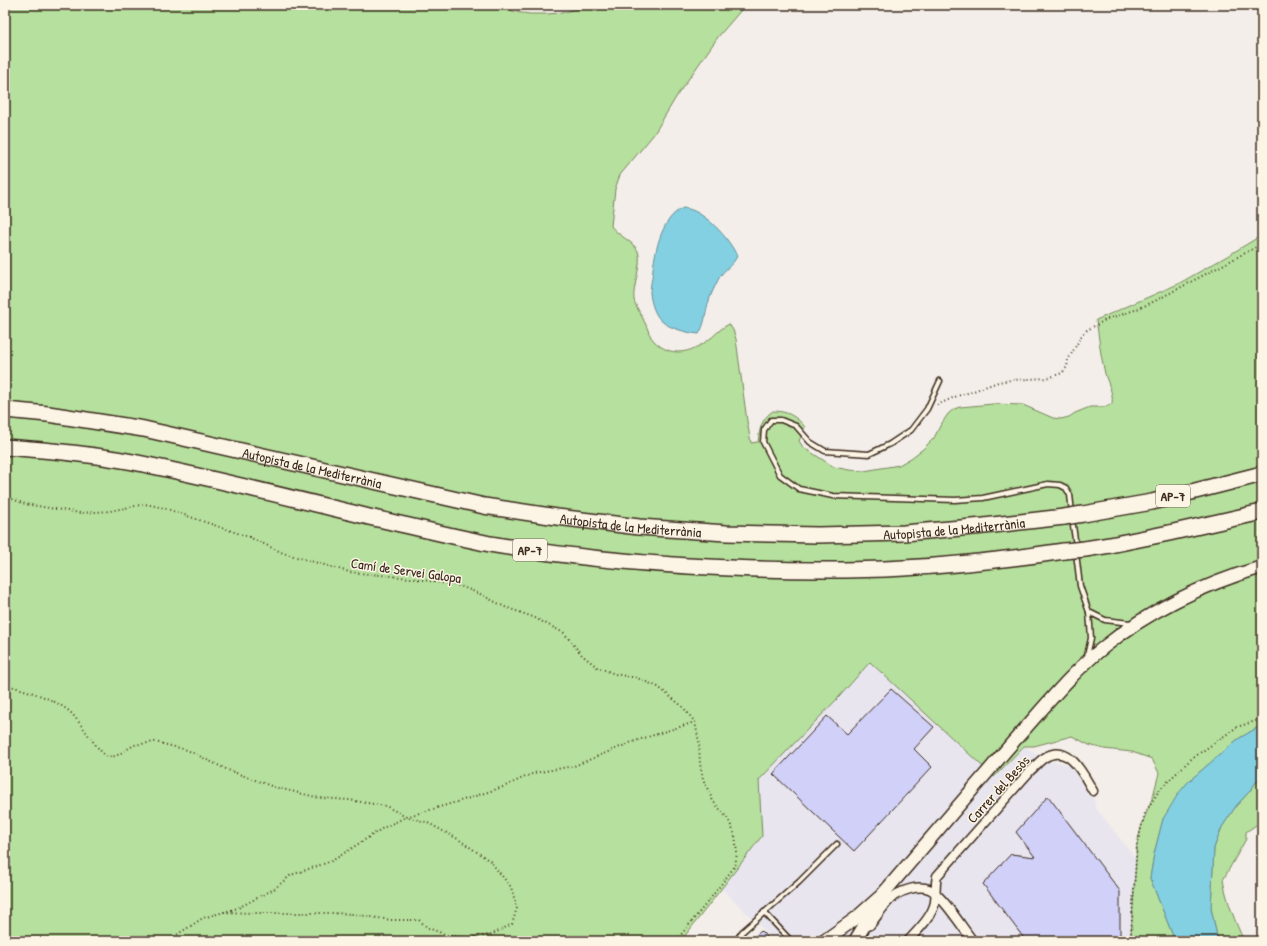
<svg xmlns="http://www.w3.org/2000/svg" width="1267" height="946" font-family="'Patrick Hand',sans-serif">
  <rect width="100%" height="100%" fill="#f3eee9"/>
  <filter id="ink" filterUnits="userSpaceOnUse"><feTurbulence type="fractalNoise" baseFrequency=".025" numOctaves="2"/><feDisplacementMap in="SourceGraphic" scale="8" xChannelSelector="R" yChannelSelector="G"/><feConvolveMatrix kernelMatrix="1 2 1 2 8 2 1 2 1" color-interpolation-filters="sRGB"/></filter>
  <g filter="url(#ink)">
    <polygon fill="#e8e5ee" points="870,662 994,777 1024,746 1045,761 1056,762 1069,765 1081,772 1093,796 1096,808 1135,858 1131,934 1132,941 775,941 722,889 761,837 759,780 839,697"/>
    <g fill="#b6e09d" stroke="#78855e">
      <path d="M 5,5 L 499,5 L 515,12 L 530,14 L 546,14 L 561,13 L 591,5 L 747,5 L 742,9 L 718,37 L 678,94 L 654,134 L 620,175 L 615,189 L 611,226 C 618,236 633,241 638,251 C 643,263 632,287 634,300 C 636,307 643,318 646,325 C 648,330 650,337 654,341 C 671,358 690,353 707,341 C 715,336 720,328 729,324 L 733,330 L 736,339 L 747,421 L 751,443 L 758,442 C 760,428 761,419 773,411 C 787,411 796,416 805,427 L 799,441 L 803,447 L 834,467 L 849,470 L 864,471 L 899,465 L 911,458 L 923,449 L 934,438 L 940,426 L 948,414 L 954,409 L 960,407 L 993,404 L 1023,405 L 1053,418 L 1061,419 L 1069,417 L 1075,413 L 1090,407 L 1105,407 L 1112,404 C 1114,391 1106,382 1104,369 C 1100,353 1099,336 1096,320 L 1178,284 L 1229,255 L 1262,235 L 1262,725 L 1238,739 L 1188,782 L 1163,819 L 1154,854 L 1150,878 L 1175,941 L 1132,941 L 1131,934 L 1137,844 L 1142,824 L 1153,796 L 1159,773 L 1152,759 L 1132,752 L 1104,749 L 1089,745 L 1072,736 L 1034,746 L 1024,746 L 994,777 L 870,662 L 839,697 L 759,780 L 762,836 L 681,941 L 5,941 Z"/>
      <path d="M 1262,774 L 1262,821 L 1246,832 L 1246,839 L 1223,880 C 1227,902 1235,921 1244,941 L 1218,941 L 1211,908 L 1214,848 L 1222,827 L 1236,806 L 1249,792 Z"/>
    </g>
    <g fill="#83d0e3" stroke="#668e94">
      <path d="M 683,208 C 703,209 729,238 737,256 C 733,266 723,269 718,280 C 714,288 710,296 708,304 C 705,315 705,324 699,334 C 689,333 672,329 664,323 C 655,317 651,303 650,293 C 650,288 651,283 652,278 C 654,256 660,218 683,208 Z"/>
      <polygon points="1262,725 1262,774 1249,792 1236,806 1222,827 1214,848 1211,908 1218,941 1175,941 1150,878 1154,854 1163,819 1178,794 1188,782 1238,739"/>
    </g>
    <g fill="#d0d0f8" stroke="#3b2a1e">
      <polygon points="891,689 934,727 914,749 932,767 854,851 773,774 827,716 847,734"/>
      <polygon points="1048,796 1120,891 1120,941 1026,941 983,884 1011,854 1035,857 1016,832"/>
      <polygon points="761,931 771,941 750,941"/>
    </g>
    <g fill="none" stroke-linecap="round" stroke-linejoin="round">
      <g stroke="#3b2a1e" stroke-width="7">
        <g id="service">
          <polyline points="940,381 927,409 911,430 890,444 869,454 825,451 810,442 796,426 781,420 771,420 764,430 763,442 780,475 799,489 833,496 955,500 983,498 1048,484 1060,485 1066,488 1070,495 1072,512"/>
          <polyline points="1072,519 1076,546"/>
          <polyline points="1076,553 1080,586 1089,612 1091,638 1087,656"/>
          <polyline points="1089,612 1105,620 1130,623"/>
          <polyline points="764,912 791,941"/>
          <polyline points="736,941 742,932 799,882 837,844"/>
        </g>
      </g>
      <g stroke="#3b2a1e" stroke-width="11">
        <g id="minor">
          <path d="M 870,925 C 877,917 885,903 894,896 C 903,890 918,885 929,889 C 941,893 964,930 973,941"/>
          <path d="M 908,941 C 918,930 932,917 935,902 C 936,893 935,885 937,876 L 1030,771 C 1035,767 1039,761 1044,758 C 1069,742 1083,774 1093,791"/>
        </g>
      </g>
      <g stroke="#3b2a1e" stroke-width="15">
        <g id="secondary">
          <path d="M 824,941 L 855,919 L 882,895 C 926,843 970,792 1014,741 C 1043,709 1070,674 1104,647 C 1151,609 1204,584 1262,567"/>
          <polyline points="855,941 878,903"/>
        </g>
      </g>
      <g stroke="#3b2a1e" stroke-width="18">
        <g id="motorway">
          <path id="s1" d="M 5,410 L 48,414 L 144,429 L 484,506 L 557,517 L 639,527 L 726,533 L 818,535 L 904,533 L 984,526 L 1064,517"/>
          <path d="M 5,447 C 48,450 91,454 133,462 C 213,478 291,498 369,517 C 410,526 450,536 490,544 C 556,555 622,562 688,566 C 760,570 832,572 904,568 C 957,565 1011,559 1064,551"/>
          <polyline points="1083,514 1152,502 1262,474"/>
          <polyline points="1085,549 1110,545 1169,533 1262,512"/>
        </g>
      </g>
      <g stroke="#3b2a1e" stroke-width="2" stroke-dasharray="1 3" stroke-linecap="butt">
        <polyline points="937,405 957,396 971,392 998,382 1011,380 1048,378 1062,373 1067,367 1068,360 1082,335 1087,330 1107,319 1135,310 1155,301 1262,244"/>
        <polyline points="5,496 25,504 80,513 110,511 145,504 164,508 249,537 283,553 349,572 411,578 460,586 480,594 505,607 533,617 564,633 582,655 597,667 615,674 637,678 658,687 682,706 695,722 699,742 700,764 703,779 713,801 728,819 735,835 737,853 735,866 710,899 676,941"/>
        <path d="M 5,685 C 24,689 59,700 72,714 C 85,728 93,745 107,757 L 116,756 L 134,745 L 155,742 L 187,750 L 228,770 L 274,787 L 320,798 L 349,800 L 386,806 L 406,817 L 426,822 L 458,839 L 490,861 L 511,887 L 517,908 L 512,924 L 491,935 L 468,938 L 447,935 L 428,928 L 419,920 L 391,920 L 353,914 L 333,913 L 256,913 L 223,912"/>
        <polyline points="167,941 203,918 238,908 274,889 291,875 332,861 383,828 406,817 460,801 503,787 534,773 574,766 632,742 695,722"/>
        <polyline points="1132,941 1131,934 1137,844 1145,813 1160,789 1190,760 1237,727 1262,719"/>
      </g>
      <use href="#service" stroke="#fcf5e5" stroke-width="4"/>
      <use href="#minor" stroke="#fcf5e5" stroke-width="8"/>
      <use href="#secondary" stroke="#fcf5e5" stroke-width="12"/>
      <use href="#motorway" stroke="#fcf5e5" stroke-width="15"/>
      <g stroke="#3b2a1e" stroke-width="18" stroke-linecap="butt">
        <g id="motorway-bridge">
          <polyline points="1064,517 1083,514"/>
          <polyline points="1064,551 1085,549"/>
        </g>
      </g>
      <use href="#motorway-bridge" stroke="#fcf5e5" stroke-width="15"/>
    </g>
  </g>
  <g text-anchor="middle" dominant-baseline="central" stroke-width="3" stroke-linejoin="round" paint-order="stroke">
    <g fill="#fcf5e5" stroke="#75675a" stroke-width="1">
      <rect x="1156" y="485" width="34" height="22" rx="3"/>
      <rect x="513" y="539" width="34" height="22" rx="3"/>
    </g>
    <g font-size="13" font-weight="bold" fill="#3b2a1e">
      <text x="1173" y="496">AP-7</text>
      <text x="530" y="550">AP-7</text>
    </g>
    <g font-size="14" fill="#3b2a1e" stroke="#fcf5e5">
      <text stroke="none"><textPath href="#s1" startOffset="313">Autopista de la Mediterrània</textPath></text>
      <text stroke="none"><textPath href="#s1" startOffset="637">Autopista de la Mediterrània</textPath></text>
      <text stroke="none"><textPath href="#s1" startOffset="961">Autopista de la Mediterrània</textPath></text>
      <text transform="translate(406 570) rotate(8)">Camí de Servei Galopa</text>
      <text transform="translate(998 789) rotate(-48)">Carrer del Besòs</text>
    </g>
  </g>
  <rect width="1267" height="946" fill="none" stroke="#fcf5e5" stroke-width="20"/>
  <rect x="10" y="10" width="1247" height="926" fill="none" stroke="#3b2a1e" stroke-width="1.5" filter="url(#ink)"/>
</svg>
